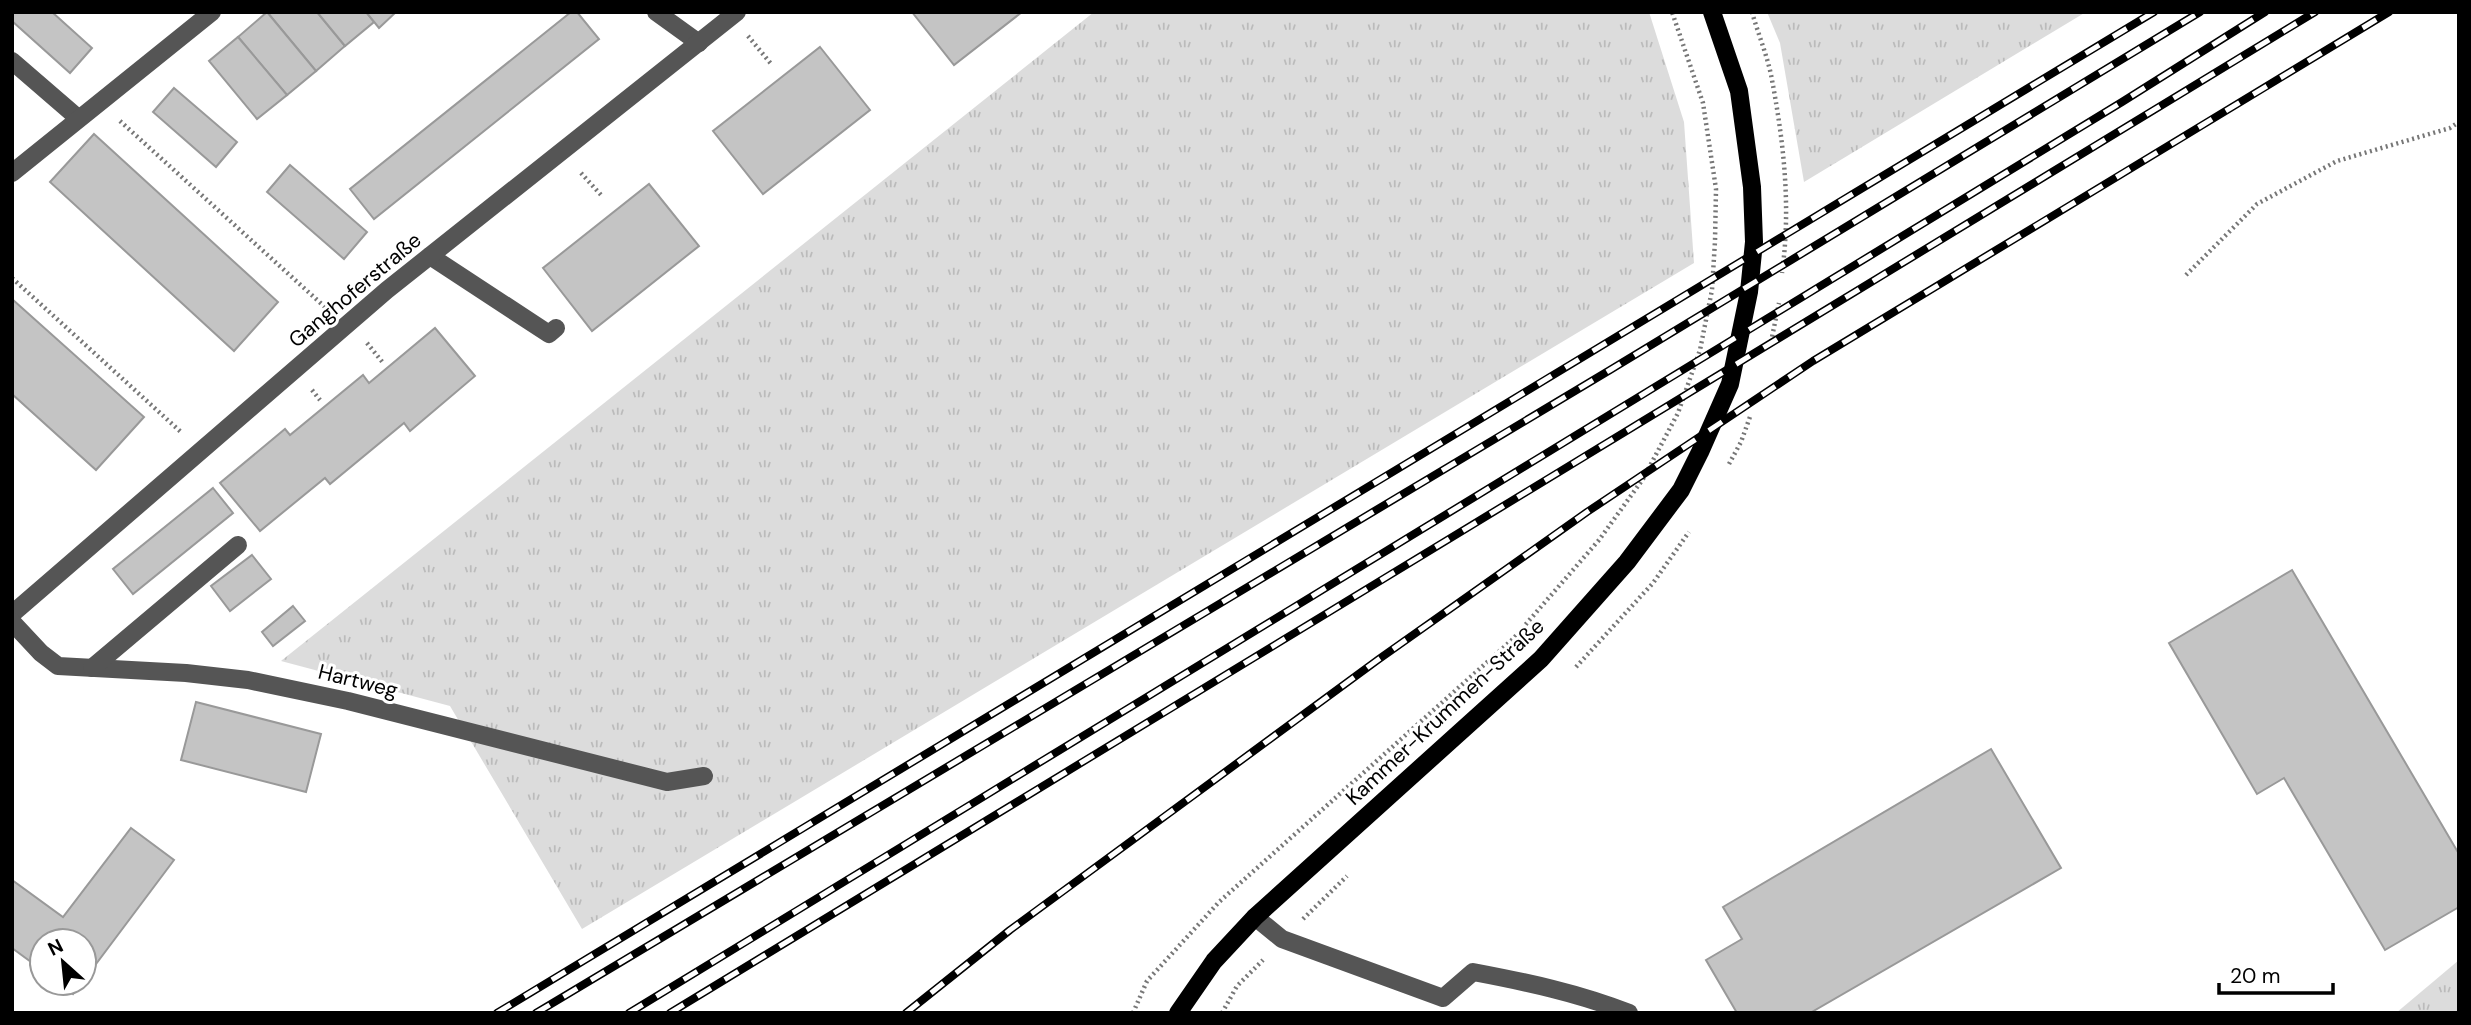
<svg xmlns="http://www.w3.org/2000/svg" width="2471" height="1025" font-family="'DM Sans',sans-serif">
  <defs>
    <pattern id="grass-tufts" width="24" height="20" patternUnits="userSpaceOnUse" patternTransform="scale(1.75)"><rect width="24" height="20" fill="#dcdcdc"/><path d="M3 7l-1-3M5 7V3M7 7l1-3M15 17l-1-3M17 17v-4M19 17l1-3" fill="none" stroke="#bbb"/></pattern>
  </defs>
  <rect width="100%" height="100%" fill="#fff"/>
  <g fill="url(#grass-tufts)">
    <polygon points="1094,12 1649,12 1684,122 1694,263 582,929 450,706 281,661"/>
    <polygon points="1767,12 2086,12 1804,182 1780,43"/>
    <polygon points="2459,960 2459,1013 2396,1013"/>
  </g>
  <g fill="#c4c4c4" stroke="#999" stroke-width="2">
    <polygon points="12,12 52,12 92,48 70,73 12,21"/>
    <polygon points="267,12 317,12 345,46 316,71"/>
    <polygon points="267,12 316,71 287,95 238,37"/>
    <polygon points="317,12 366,12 374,22 345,46"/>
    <polygon points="366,12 396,12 379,28"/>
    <polygon points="571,12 577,12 599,39 374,219 350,189"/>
    <polygon points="912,12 1022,12 954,65"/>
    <polygon points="238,37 287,95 257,119 209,61"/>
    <polygon points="820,47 870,110 763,194 713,131"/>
    <polygon points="174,88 237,142 216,167 153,112"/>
    <polygon points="94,134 278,302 234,351 50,182"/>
    <polygon points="290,165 367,232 344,259 267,192"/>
    <polygon points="649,184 699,246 592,331 543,268"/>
    <polygon points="12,299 144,417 96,470 12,394"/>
    <polygon points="435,328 475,376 410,431 404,423 330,484 325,478 260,531 220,483 285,429 290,435 363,375 369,383"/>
    <polygon points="213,488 233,513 133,594 113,569"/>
    <polygon points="252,555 271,579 230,611 211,586"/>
    <polygon points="2292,570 2459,854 2459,907 2385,950 2284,778 2257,794 2169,643"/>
    <polygon points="293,606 305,621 273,646 262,632"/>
    <polygon points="196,702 321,734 306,792 181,760"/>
    <polygon points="1991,749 2061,868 1810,1013 1737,1013 1706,960 1742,939 1723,907"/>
    <polygon points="131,828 174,860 84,980 84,941 42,941 42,970 12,948 12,880 63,917"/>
    <polygon points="59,983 81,983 73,994"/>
  </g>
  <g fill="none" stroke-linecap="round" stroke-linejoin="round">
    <g stroke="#777" stroke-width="4.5" stroke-dasharray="2 3.5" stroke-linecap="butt">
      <path d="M 1752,12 C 1758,34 1768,57 1772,80 C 1784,144 1791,208 1782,273"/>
      <polyline points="748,36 772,65"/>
      <polyline points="120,121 326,308"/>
      <polyline points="581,173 601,195"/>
      <polyline points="2186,275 2257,204 2337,161 2450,128 2459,122"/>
      <polyline points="12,278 182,433"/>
      <polyline points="1771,342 1779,303"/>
      <polyline points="367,343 384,364"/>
      <polyline points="312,390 320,400"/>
      <polyline points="1729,464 1741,442 1751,414"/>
      <polyline points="1576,667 1653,583 1689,532"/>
      <polyline points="1303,919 1347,876"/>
      <polyline points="1133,1013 1147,981 1219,902 1513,639 1599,540 1643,479 1678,413 1700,350 1712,290 1715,241 1716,189 1703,103 1672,12"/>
      <polyline points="1222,1013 1237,986 1263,960"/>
    </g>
    <g stroke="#555" stroke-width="18">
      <polyline points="656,12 699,43"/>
      <polyline points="12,61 78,118"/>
      <polyline points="12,173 212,12"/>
      <polyline points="430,256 549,334 556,328"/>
      <polyline points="12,614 387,290 737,12"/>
      <polyline points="12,622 41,653 58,666 186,673 248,680 348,701 667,782 704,776"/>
      <polyline points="92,668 238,545"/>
      <path d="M 1255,917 L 1282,939 L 1443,998 L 1473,972 C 1526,982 1578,993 1629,1013"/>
    </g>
    <polyline stroke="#000" stroke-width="18" points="1178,1013 1214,961 1255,917 1541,659 1627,562 1681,490 1700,452 1730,384 1749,292 1754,242 1752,187 1739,91 1712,12"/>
    <g stroke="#000" stroke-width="8">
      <g id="rail">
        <polyline points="497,1013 2154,12"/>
        <polyline points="536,1013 1610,370 2200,12"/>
        <polyline points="629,1013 2122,102 2265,12"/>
        <polyline points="670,1013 2315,12"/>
        <polyline points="906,1013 1010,930 1379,659 1587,512 1813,361 2389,12"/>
      </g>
    </g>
    <use href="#rail" stroke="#fff" stroke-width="5" stroke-dasharray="16" stroke-linecap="butt"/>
  </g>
  <g text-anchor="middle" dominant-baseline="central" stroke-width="6" stroke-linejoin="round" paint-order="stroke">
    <g font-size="21" fill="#000" stroke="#fff">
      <text transform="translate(355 290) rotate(-40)">Ganghoferstraße</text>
      <text transform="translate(358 681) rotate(14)">Hartweg</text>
      <text transform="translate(1445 712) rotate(-43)">Kammer-Krummen-Straße</text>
    </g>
  </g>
  <rect width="2471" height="1025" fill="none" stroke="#000000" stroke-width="28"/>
  <g transform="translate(63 962) rotate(333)"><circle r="33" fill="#ffffff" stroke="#999999" stroke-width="2"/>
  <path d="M0-5L12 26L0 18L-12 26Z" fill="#000000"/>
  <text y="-10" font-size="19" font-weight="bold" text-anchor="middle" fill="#000000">N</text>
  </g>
  <path d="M2219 983v10h114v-10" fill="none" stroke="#000000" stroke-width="3.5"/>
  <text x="2230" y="983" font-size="21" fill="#000000" stroke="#ffffff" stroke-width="5" paint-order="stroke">20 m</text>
</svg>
